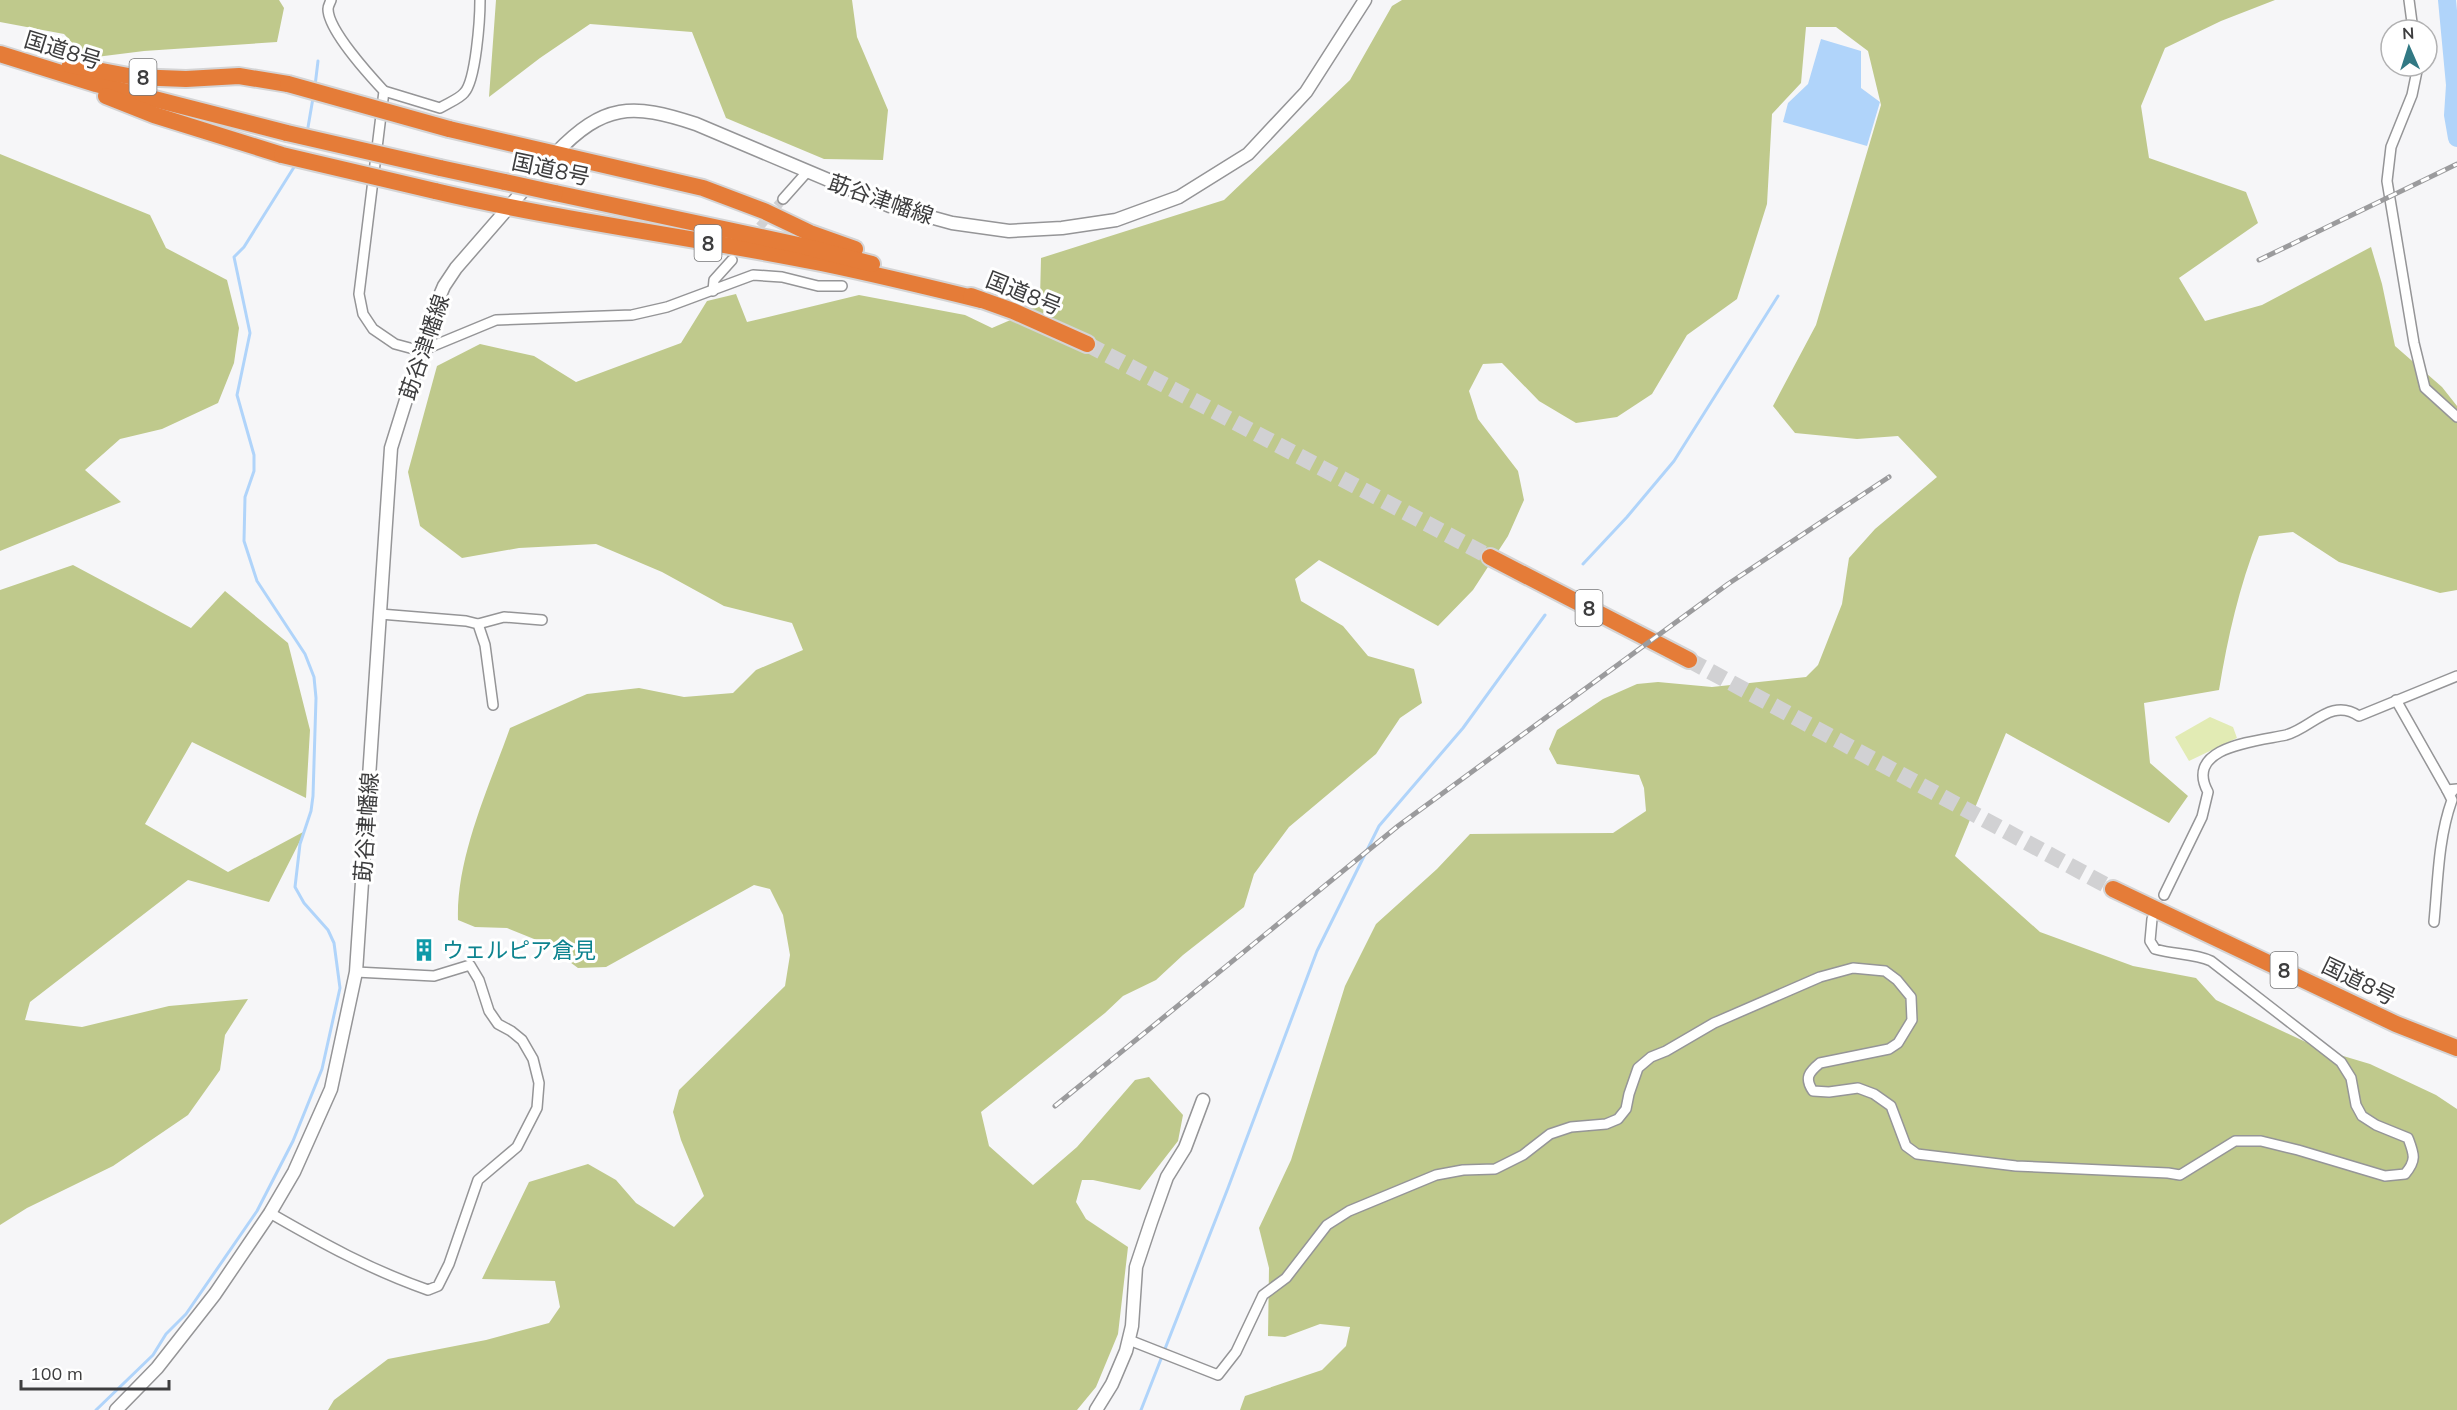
<svg xmlns="http://www.w3.org/2000/svg" width="2457" height="1410" font-family="Mulish,'Noto Sans JP',sans-serif">
  <rect width="100%" height="100%" fill="#f6f6f8"/>
  <polygon fill="#e2ebb4" points="2210,717 2233,727 2237,738 2189,761 2175,737"/>
  <g fill="#bfc98c">
    <polygon points="0,0 279,0 284,8 277,42 144,51 96,57 80,51 64,34 0,22"/>
    <polygon points="496,0 852,0 857,37 888,110 883,160 824,159 726,118 692,32 590,24 540,58 489,97"/>
    <path d="M 1402,0 L 2275,0 L 2221,21 L 2165,48 L 2141,106 L 2149,158 L 2246,192 L 2258,223 L 2179,278 L 2205,321 L 2262,305 L 2371,247 L 2382,284 L 2395,346 L 2442,387 L 2457,406 L 2457,590 L 2440,593 L 2339,562 L 2293,532 L 2259,536 C 2239,587 2228,636 2219,690 L 2144,703 L 2150,763 L 2188,796 L 2169,823 L 2006,733 L 1955,856 L 2040,932 L 2133,966 L 2196,978 L 2216,1000 L 2323,1050 L 2370,1064 L 2436,1095 L 2457,1109 L 2457,1410 L 1240,1410 L 1245,1396 L 1322,1370 L 1346,1346 L 1350,1327 L 1320,1324 L 1285,1337 L 1268,1336 L 1269,1268 L 1259,1228 L 1291,1160 L 1345,986 L 1376,924 L 1437,869 L 1470,834 L 1613,833 L 1646,811 L 1644,788 L 1639,775 L 1557,764 L 1549,749 L 1557,730 L 1603,699 L 1637,684 L 1658,682 L 1712,687 L 1806,677 L 1818,665 L 1842,604 L 1849,558 L 1875,529 L 1937,477 L 1898,436 L 1857,439 L 1795,433 L 1773,406 L 1816,325 L 1881,105 L 1868,51 L 1836,27 L 1806,27 L 1801,83 L 1772,114 L 1767,204 L 1737,299 L 1687,335 L 1652,394 L 1617,417 L 1576,423 L 1539,401 L 1502,363 L 1483,364 L 1469,391 L 1478,419 L 1518,471 L 1524,500 L 1508,536 L 1473,590 L 1438,626 L 1319,560 L 1295,579 L 1301,601 L 1343,626 L 1368,656 L 1414,669 L 1422,703 L 1400,718 L 1376,754 L 1289,827 L 1254,874 L 1244,907 L 1183,955 L 1156,980 L 1123,996 L 1105,1013 L 981,1112 L 989,1146 L 1033,1185 L 1077,1147 L 1135,1080 L 1149,1077 L 1183,1115 L 1178,1141 L 1140,1190 L 1093,1180 L 1082,1180 L 1076,1202 L 1086,1219 L 1128,1247 L 1118,1334 L 1096,1387 L 1077,1410 L 328,1410 L 334,1400 L 388,1359 L 486,1340 L 549,1323 L 560,1307 L 555,1281 L 482,1279 L 529,1182 L 588,1164 L 616,1180 L 636,1203 L 674,1227 L 704,1196 L 681,1140 L 673,1112 L 679,1090 L 785,986 L 790,955 L 783,915 L 770,889 L 754,885 L 606,967 L 578,968 L 544,943 L 507,928 L 475,927 L 458,920 C 456,857 489,787 510,728 L 587,694 L 639,688 L 684,697 L 733,693 L 756,670 L 803,650 L 792,623 L 724,606 L 662,572 L 596,544 L 519,548 L 462,558 L 420,526 L 408,472 L 437,366 L 480,344 L 534,356 L 576,382 L 681,343 L 707,301 L 736,294 L 747,322 L 859,295 L 965,315 L 992,328 L 1022,315 L 1040,298 L 1041,258 L 1224,200 L 1350,80 L 1392,6 Z"/>
    <polygon points="0,154 150,215 166,248 227,280 239,328 234,363 218,403 162,429 120,439 85,470 121,502 0,551"/>
    <polygon points="73,565 191,628 225,591 288,643 310,730 306,798 192,742 145,824 228,872 305,831 269,902 188,880 30,1002 25,1020 82,1027 169,1006 248,999 225,1035 220,1070 188,1115 113,1166 27,1208 0,1225 0,590"/>
  </g>
  <polygon fill="#b0d4fa" points="1821,39 1861,51 1861,88 1880,102 1867,146 1783,122 1788,103 1808,84"/>
  <g fill="none" stroke-linecap="round" stroke-linejoin="round">
    <g stroke="#b0d4fa" stroke-width="3">
      <polyline points="315,86 318,61"/>
      <polyline points="307,133 313,98"/>
      <polyline points="1583,564 1627,517 1674,461 1778,296"/>
      <polyline points="96,1410 153,1355 166,1334 186,1314 257,1211 293,1141 322,1069 340,988 334,943 328,930 304,903 295,887 300,844 311,811 313,796 316,698 314,677 305,654 257,581 244,541 245,497 254,471 254,455 237,395 250,333 234,257 244,247 296,164"/>
      <polyline points="1141,1410 1228,1188 1317,951 1379,826 1463,728 1545,615"/>
    </g>
    <polyline stroke="#b0d4fa" stroke-width="18" points="2447,0 2455,85 2453,115 2457,138"/>
    <polyline stroke="#d1d1d3" stroke-width="9" stroke-dasharray="9 4.5" stroke-linecap="butt" points="751,237 783,199"/>
    <g stroke="#d1d1d3" stroke-width="16" stroke-dasharray="16 8" stroke-linecap="butt">
      <polyline points="1087,344 1490,557"/>
      <polyline points="1689,660 2113,889"/>
    </g>
    <g stroke="#959597" stroke-width="12">
      <g id="street">
        <path d="M 331,0 C 330,3 328,6 328,9 C 328,30 370,76 384,91 L 359,294 L 363,314 L 373,329 L 395,344 L 421,351 L 496,320 L 632,315 L 667,307 L 753,275 L 782,277 L 818,286 L 842,286"/>
        <polyline points="2409,0 2413,30"/>
        <polyline points="2418,66 2412,95 2391,147 2387,181 2414,343 2425,388 2457,417"/>
        <path d="M 384,91 L 440,108 C 448,103 459,99 464,93 C 476,81 480,18 480,0"/>
        <polyline points="783,199 807,172"/>
        <polyline points="713,291 714,280 732,260"/>
        <polyline points="380,614 466,621 478,624 485,645 493,705"/>
        <polyline points="478,624 504,617 542,620"/>
        <polyline points="2396,700 2447,790 2452,792"/>
        <path d="M 2164,895 L 2202,817 L 2208,792 C 2183,746 2259,741 2286,735 C 2312,728 2331,697 2359,716 L 2457,676"/>
        <path d="M 2434,922 C 2438,881 2438,839 2452,800 L 2447,790 L 2457,789"/>
        <path d="M 270,1213 C 322,1243 371,1270 428,1290 L 438,1286 L 449,1264 L 478,1180 L 517,1147 L 537,1108 L 539,1083 L 533,1059 L 522,1040 L 511,1031 L 498,1024 L 489,1011 L 479,980 L 470,965 L 434,976 L 356,972"/>
        <path d="M 1129,1340 L 1218,1375 L 1236,1352 L 1263,1295 L 1286,1278 L 1327,1225 L 1349,1211 L 1436,1175 L 1463,1170 L 1495,1169 L 1523,1155 L 1550,1134 L 1571,1127 L 1606,1124 L 1618,1119 L 1626,1109 L 1629,1094 L 1638,1068 L 1651,1057 L 1666,1051 L 1714,1023 L 1820,977 L 1853,968 L 1885,971 L 1897,980 L 1911,997 L 1912,1020 L 1898,1043 L 1889,1049 L 1820,1063 C 1809,1072 1804,1078 1813,1091 L 1829,1092 L 1858,1088 L 1874,1094 L 1891,1106 L 1906,1146 L 1917,1154 L 2016,1166 L 2168,1173 L 2180,1175 L 2235,1141 L 2261,1141 L 2298,1150 L 2385,1176 L 2405,1174 C 2417,1160 2414,1154 2408,1138 L 2376,1125 L 2362,1116 L 2356,1105 L 2351,1078 L 2341,1062 L 2211,961 C 2193,953 2175,955 2155,949 L 2150,941 L 2152,919"/>
      </g>
    </g>
    <g stroke="#959597" stroke-width="15">
      <g id="secondary">
        <path d="M 116,1410 L 157,1368 L 215,1294 L 270,1213 L 294,1172 L 331,1089 L 356,972 L 391,448 L 435,307 L 444,286 L 456,268 L 555,154 C 604,103 632,103 696,124 L 890,206 L 952,223 L 1009,231 L 1062,228 L 1116,220 L 1179,197 L 1248,154 L 1306,92 L 1365,0"/>
        <polyline points="1096,1410 1112,1384 1126,1351 1132,1326 1136,1267 1151,1222 1167,1177 1185,1148 1203,1100"/>
      </g>
    </g>
    <g stroke="#d4d4d5" stroke-width="20">
      <g id="highway">
        <polyline points="0,54 96,84 287,133"/>
        <polyline points="70,65 134,77 186,79 239,76 288,84"/>
        <polyline points="106,96 154,115 282,155"/>
        <polyline points="449,129 703,188 764,211 810,233 855,249"/>
        <polyline points="440,168 505,182"/>
        <path d="M 435,191 C 563,221 692,237 821,263 C 874,274 928,287 981,300"/>
        <polyline points="555,193 803,246 872,264"/>
        <polyline points="971,296 1013,311 1087,344"/>
        <polyline points="1490,557 1689,660"/>
        <polyline points="2113,889 2396,1024 2457,1048"/>
      </g>
    </g>
    <use href="#street" stroke="#fff" stroke-width="9"/>
    <use href="#secondary" stroke="#fff" stroke-width="12"/>
    <use href="#highway" stroke="#e57c38" stroke-width="16"/>
    <g stroke="#9b9b9d" stroke-width="5">
      <g id="rail">
        <polyline points="2259,260 2457,164"/>
        <polyline points="1055,1106 1398,826 1728,584 1889,477"/>
      </g>
    </g>
    <use href="#rail" stroke="#fff" stroke-width="3" stroke-dasharray="9" stroke-linecap="butt"/>
    <g stroke="#d4d4d5" stroke-width="20" stroke-linecap="butt">
      <g id="highway-bridge">
        <polyline points="288,84 449,129"/>
        <polyline points="287,133 440,168"/>
        <polyline points="282,155 435,191"/>
        <polyline points="505,182 555,193"/>
      </g>
    </g>
    <use href="#highway-bridge" stroke="#e57c38" stroke-width="16"/>
  </g>
  <defs>
    <g id="building-bare" transform="scale(1.8)"><path d="M-4-6H4V6H1V3H-1V6H-4ZM-2.5-4.3h1.7v1.8h-1.7ZM.8-4.3h1.7v1.8H.8ZM-2.5-1h1.7V.8h-1.7ZM.8-1h1.7V.8H.8Z" fill="#0f9aa8" stroke="#fff" stroke-width="2.5" paint-order="stroke"/></g>
  </defs>
  <g fill-rule="evenodd">
    <use href="#building-bare" x="424" y="950"/>
  </g>
  <g text-anchor="middle" dominant-baseline="central" stroke-width="6" stroke-linejoin="round" paint-order="stroke">
    <g fill="#fff" stroke="#777778" stroke-width="1.5">
      <rect x="129.5" y="59" width="27" height="36" rx="4.5"/>
      <rect x="694.5" y="225" width="27" height="36" rx="4.5"/>
      <rect x="1575.5" y="590" width="27" height="36" rx="4.5"/>
      <rect x="2270.5" y="952" width="27" height="36" rx="4.5"/>
    </g>
    <g font-size="21" font-weight="bold" fill="#3d3d3e">
      <text x="143" y="77">8</text>
      <text x="708" y="243">8</text>
      <text x="1589" y="608">8</text>
      <text x="2284" y="970">8</text>
    </g>
    <g font-size="22" fill="#3d3d3e" stroke="#fff">
      <text transform="translate(63 50) rotate(17)">国道8号</text>
      <text transform="translate(551 169) rotate(12)">国道8号</text>
      <text transform="translate(881 199) rotate(19)">莇谷津幡線</text>
      <text transform="translate(1024 293) rotate(22)">国道8号</text>
      <text transform="translate(424 347) rotate(-71)">莇谷津幡線</text>
      <text transform="translate(366 827) rotate(-86)">莇谷津幡線</text>
      <text transform="translate(2359 981) rotate(26)">国道8号</text>
    </g>
    <g font-size="22" fill="#0d838f" stroke="#fff" text-anchor="start">
      <text x="442" y="950">ウェルピア倉見</text>
    </g>
  </g>
  <g transform="translate(2409 48) rotate(357)"><circle r="28" fill="#ffffff" stroke="#b1b1b2" stroke-width="1.5"/>
  <path d="M0-4.5L10 22L0 15L-10 22Z" fill="#327984"/>
  <text y="-9" font-size="16" font-weight="bold" text-anchor="middle" fill="#3d3d3e">N</text>
  </g>
  <path d="M21 1380v9h148v-9" fill="none" stroke="#3d3d3e" stroke-width="3"/>
  <text x="30" y="1380" font-size="18" fill="#3d3d3e" stroke="#ffffff" stroke-width="4.5" paint-order="stroke">100 m</text>
</svg>
